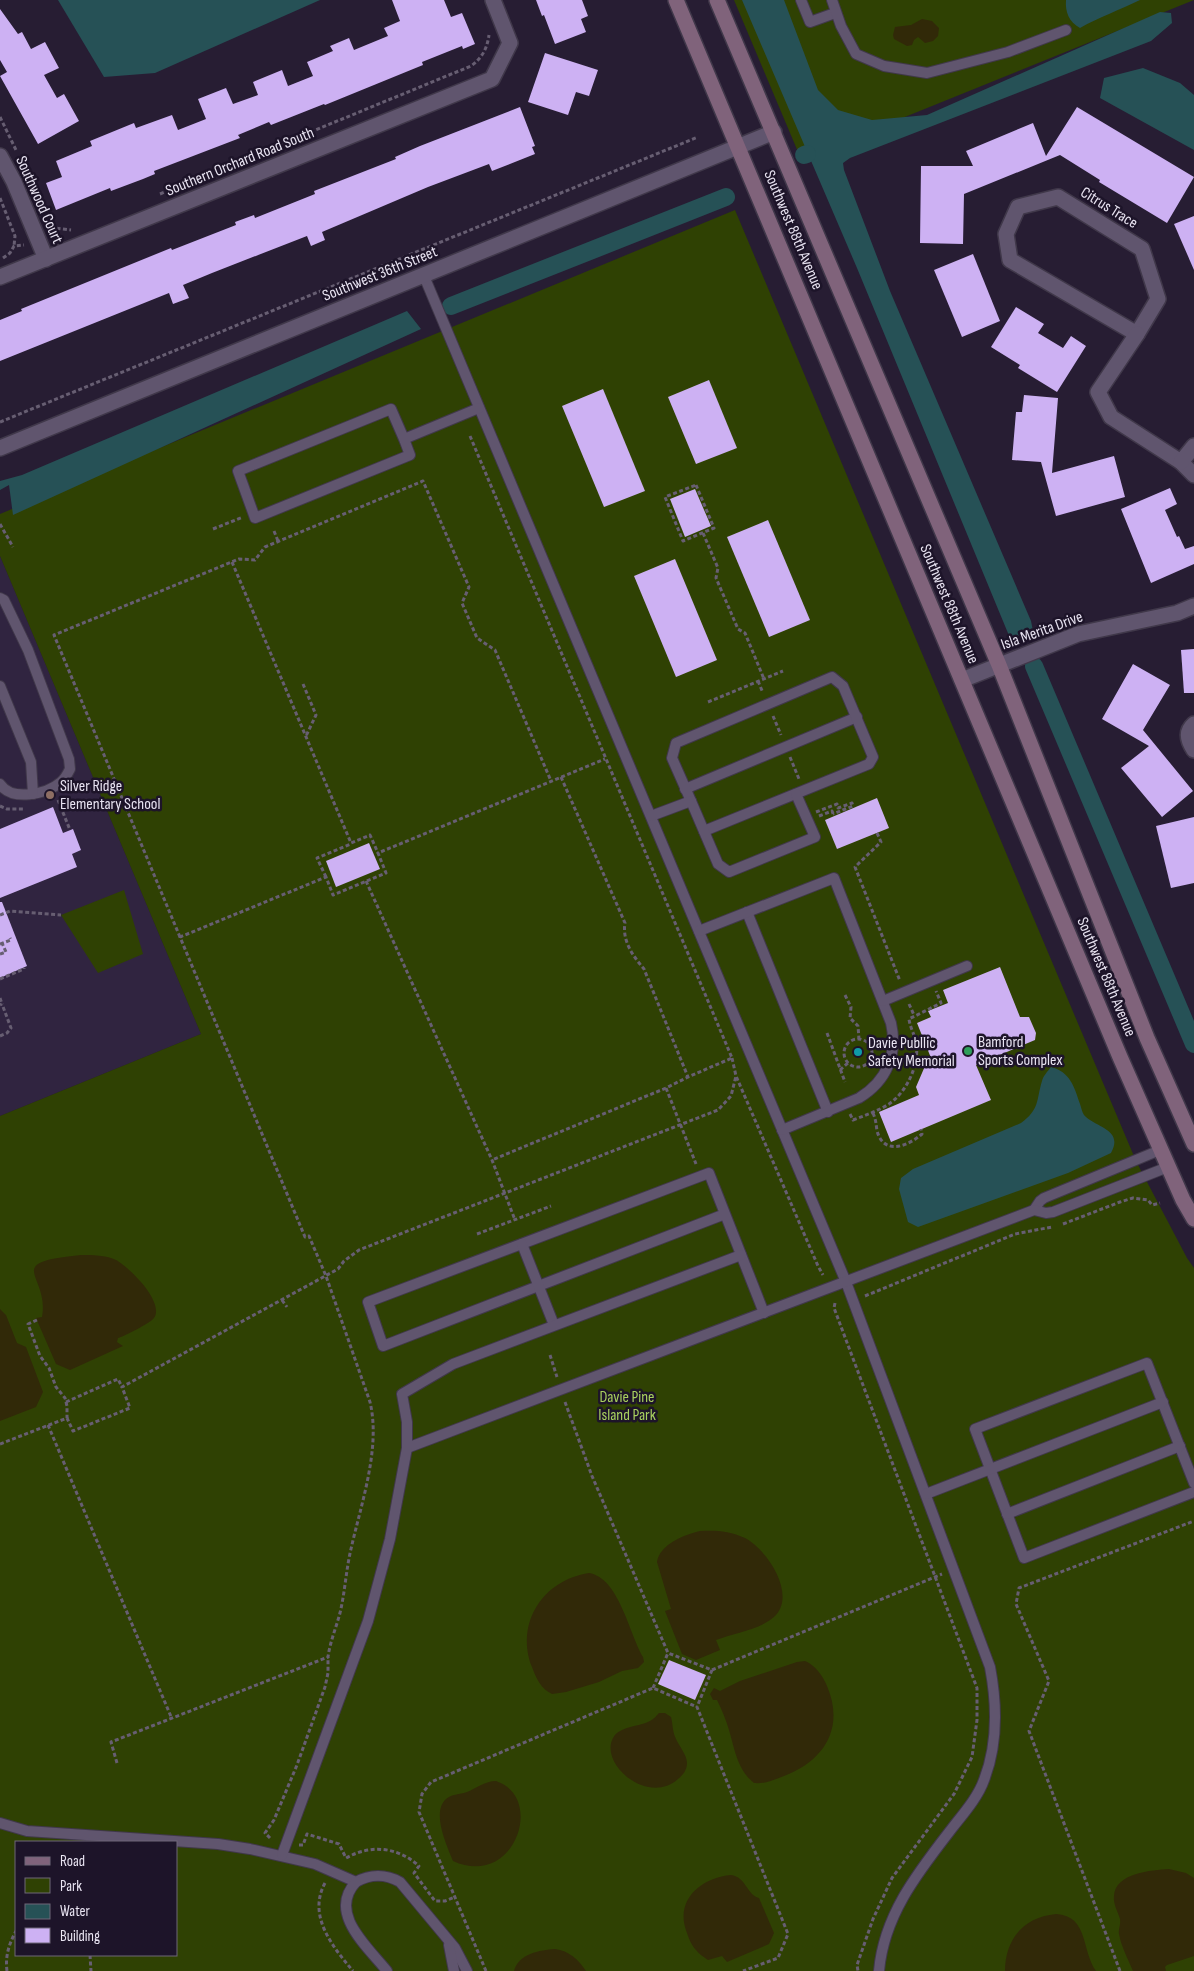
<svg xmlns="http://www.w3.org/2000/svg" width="1194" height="1971" font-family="'Sofia Sans Condensed',sans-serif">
  <rect width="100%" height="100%" fill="#271d33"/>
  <polygon fill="#302440" points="0,556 201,1034 0,1116"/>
  <g fill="#2f4103" fill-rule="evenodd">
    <polygon points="734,0 1194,0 801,159"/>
    <path d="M 735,210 L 1136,1161 L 1187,1258 L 1194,1268 L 1194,1971 L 0,1971 L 0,1116 L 201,1034 L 0,556 L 0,514 ZM 16,1842 L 176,1842 L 176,1955 L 16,1955 Z"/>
    <polygon points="124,890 143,954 98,973 61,915"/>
  </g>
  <g fill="#312908">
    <polygon points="922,19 932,21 939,28 938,36 933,41 925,43 918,37 914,40 912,45 907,46 894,39 893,35 895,27 911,25"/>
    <path d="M 81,1255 C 93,1255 105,1255 116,1260 C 129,1267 165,1302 154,1318 C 152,1322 123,1337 118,1338 L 117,1342 L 123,1346 L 70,1370 L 56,1364 L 36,1318 L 42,1317 C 50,1274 0,1263 81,1255 Z"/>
    <polygon points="0,1309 6,1315 17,1343 26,1347 43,1392 36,1407 0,1421"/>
    <path d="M 700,1531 C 715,1530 730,1531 745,1538 C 766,1549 796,1592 776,1615 C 763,1629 734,1633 716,1640 L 720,1650 L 696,1660 L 682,1654 L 665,1611 L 671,1609 L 657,1562 C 660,1544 684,1535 700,1531 Z"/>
    <path d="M 589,1573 C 619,1578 629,1633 643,1657 L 644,1662 L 638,1668 L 622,1671 L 599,1682 L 566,1692 L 552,1694 C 541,1689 536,1678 532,1667 C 515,1623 543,1580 589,1573 Z"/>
    <path d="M 805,1661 C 815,1665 823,1676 827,1686 C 845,1728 824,1761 784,1776 C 774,1780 765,1784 754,1783 C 737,1769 735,1750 729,1730 C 726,1720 722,1710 717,1700 L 713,1700 L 710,1694 L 714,1688 L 720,1691 L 740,1681 L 797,1662 Z"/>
    <path d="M 659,1713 L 665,1713 L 671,1717 C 673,1724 672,1731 676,1739 C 679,1746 687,1755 687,1763 C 687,1770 683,1775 678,1779 C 648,1806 599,1764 613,1738 C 619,1726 639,1727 650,1721 C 654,1719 656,1716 659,1713 Z"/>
    <path d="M 496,1781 C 546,1798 514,1889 453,1861 C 447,1846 429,1808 449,1797 C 454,1794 461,1794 467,1792 C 477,1788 485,1781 496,1781 Z"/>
    <path d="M 1169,1869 L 1186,1873 L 1194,1878 L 1194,1956 L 1167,1965 L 1165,1967 L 1166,1971 L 1133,1971 C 1128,1959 1121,1946 1119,1934 C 1118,1930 1121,1924 1120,1919 C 1118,1912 1113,1904 1114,1896 C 1115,1873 1152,1870 1169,1869 Z"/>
    <path d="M 731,1875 C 746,1877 747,1895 759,1898 L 774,1933 L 769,1944 L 727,1962 L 722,1956 L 708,1960 C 697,1953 691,1946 687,1933 C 674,1901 700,1878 731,1875 Z"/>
    <path d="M 1056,1914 C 1089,1916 1081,1950 1096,1971 L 1005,1971 C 1005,1939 1024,1917 1056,1914 Z"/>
    <path d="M 555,1949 C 569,1951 578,1959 586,1971 L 514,1971 C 518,1954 540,1950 555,1949 Z"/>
  </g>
  <g fill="#265156">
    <polygon points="58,0 320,0 155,73 104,77"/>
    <polygon points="742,0 784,0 818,90 838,110 872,120 927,115 1160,12 1171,13 1172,23 1151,41 850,158 843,163 844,170 890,291 1031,621 1033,631 1031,635 1015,642 1010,638 857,268"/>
    <path d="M 1066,0 L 1140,0 C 1120,10 1099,17 1080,28 C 1069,22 1065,12 1066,0 Z"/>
    <polygon points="1143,68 1180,83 1194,95 1194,150 1100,98 1104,78"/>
    <polygon points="407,311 421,329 13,515 9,485 0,490 0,481 22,475"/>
    <path d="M 1051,1067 C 1070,1072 1074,1086 1080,1104 C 1081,1107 1082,1112 1084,1115 C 1096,1128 1124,1129 1111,1153 L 1068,1173 L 918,1227 L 908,1222 L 899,1189 L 901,1178 L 913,1169 L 1021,1123 C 1040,1109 1036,1101 1042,1081 C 1043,1076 1048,1071 1051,1067 Z"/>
  </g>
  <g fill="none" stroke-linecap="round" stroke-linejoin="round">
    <g stroke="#265156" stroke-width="18">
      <polyline points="804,155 807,154"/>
      <polyline points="451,306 726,197"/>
      <polyline points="1034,666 1194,1044"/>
    </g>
  </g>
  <g fill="#cdb1f3">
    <polygon points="392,0 444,0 451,17 462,13 475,44 463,49 462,46 422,62 423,65 325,105 324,104 271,125 269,122 238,135 240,138 154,171 155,174 143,179 111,191 110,188 56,210 46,183 62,177 56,161 92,146 90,141 134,123 136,128 172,115 178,130 206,119 198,99 226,88 233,104 258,95 253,82 282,70 288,86 313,76 307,62 333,51 330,46 349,38 354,50 388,36 384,28 400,21"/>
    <polygon points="536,0 582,0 588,16 581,19 586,32 555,44 544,15 542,16"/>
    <polygon points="0,9 18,34 22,32 31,49 45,42 59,68 44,75 57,98 64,94 79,121 38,144 0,76 7,72 0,60"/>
    <polygon points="545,53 598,70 589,96 576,92 568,115 528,102"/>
    <polygon points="520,107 535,146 532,147 535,154 492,171 489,164 428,187 322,232 325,240 311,246 307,236 212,273 183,285 189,298 173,304 169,293 0,361 0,320 22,311 21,309 171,248 172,250 236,225 235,222 254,215 255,218 315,194 314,191 396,159 395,157 420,146"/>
    <polygon points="1077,107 1194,177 1167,223 1099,182 1100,180 1060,155 964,194 963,244 920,243 921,166 973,166 966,151 1033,123 1046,156"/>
    <polygon points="1194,216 1194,270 1174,224"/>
    <polygon points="973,254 1000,321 962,337 934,270"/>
    <polygon points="1016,307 1044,324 1038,333 1063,348 1071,336 1086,346 1057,392 1018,368 1020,365 991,347"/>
    <polygon points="709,380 737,448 696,464 668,397"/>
    <polygon points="603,389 645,491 604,507 562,406"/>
    <polygon points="1024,395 1058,398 1052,473 1114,456 1125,497 1056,516 1041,462 1012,460 1016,412 1022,412"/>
    <polygon points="1170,488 1177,504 1165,510 1177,537 1179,536 1185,549 1194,546 1194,564 1151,583 1121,509"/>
    <polygon points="695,489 711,526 685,537 670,499"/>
    <polygon points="768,520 810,620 769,637 727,537"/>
    <polygon points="675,559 717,660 676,677 634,576"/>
    <polygon points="1194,649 1194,693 1184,693 1181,650"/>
    <polygon points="1133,664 1170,685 1143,730 1193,791 1162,817 1121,768 1149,746 1102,719"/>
    <polygon points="877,798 889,828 837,849 825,820"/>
    <polygon points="53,807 63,833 73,829 81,850 72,854 77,867 0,898 0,829"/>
    <polygon points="1194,817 1194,883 1171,888 1156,826"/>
    <polygon points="369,843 380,869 336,887 326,861"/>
    <polygon points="0,902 2,902 27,966 0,978"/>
    <polygon points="1000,967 1020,1017 1029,1017 1036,1033 1035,1040 976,1065 991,1100 891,1142 879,1112 919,1095 916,1087 925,1066 933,1063 917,1023 931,1017 928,1011 948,1003 943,990"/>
    <polygon points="669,1660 706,1675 695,1700 658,1684"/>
  </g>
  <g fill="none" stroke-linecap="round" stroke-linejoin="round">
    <g stroke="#40384a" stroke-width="12">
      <g id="service">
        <polyline points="801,0 810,22 835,13"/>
        <polyline points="832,0 841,26 856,54 884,66 927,73 1008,52 1066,30"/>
        <path d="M 424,276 L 846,1282 L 990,1667 C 997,1704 998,1744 984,1780 C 978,1797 964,1813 953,1827 C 919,1871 884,1914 879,1971"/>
        <polyline points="404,439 410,455 255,518 238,471 391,409 404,439 479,408"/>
        <path d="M 0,598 L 4,600 L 28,650 L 69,759 L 70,769 C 68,773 65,779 61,782 C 47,794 12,802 0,784"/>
        <polyline points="0,686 31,762 33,794"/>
        <polyline points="685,789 857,717"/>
        <polyline points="691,801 672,758 676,743 832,677 843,686 873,757 869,764 704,831"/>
        <polyline points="651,816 691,801 718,864 729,872 815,837 796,794"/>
        <polyline points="747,912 828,1112"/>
        <path d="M 699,931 L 834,878 L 891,1023 C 898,1054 887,1081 859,1098 L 782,1130"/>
        <polyline points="883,1001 967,966"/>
        <polyline points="1034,1210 1040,1201 1044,1198 1160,1150"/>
        <polyline points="725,1214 383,1346 368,1302 709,1173 764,1313"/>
        <polyline points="522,1244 554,1325"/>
        <polyline points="407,1448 1034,1210 1046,1213 1053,1212 1168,1167"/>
        <polyline points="1194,1483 1147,1363 975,1429 1024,1558 1194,1492"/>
        <polyline points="926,1494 1163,1402"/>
        <polyline points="1007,1514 1180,1446"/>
        <path d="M 0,1823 L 27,1831 L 218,1844 L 250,1849 L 315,1864 L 356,1882 C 370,1874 386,1874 400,1882 L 455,1948 L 467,1971"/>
        <polyline points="282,1855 368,1621 390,1539 407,1448 407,1422 402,1394 453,1364 741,1255"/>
        <path d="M 356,1882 C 327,1913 368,1947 387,1971"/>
        <polyline points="449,1945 454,1971"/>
      </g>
    </g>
    <g stroke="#40384a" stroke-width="18">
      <g id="minor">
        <polyline points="0,156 14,182 46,259"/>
        <polygon points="1058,197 1142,249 1158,299 1137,334 1010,260 1006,234 1018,207"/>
        <polyline points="0,277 492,79 510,43 493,0"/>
        <polyline points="1137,334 1098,392 1111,417 1181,462 1194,475"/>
        <polyline points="0,448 774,132"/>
        <polyline points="1181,462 1194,446"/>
        <polyline points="962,680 1078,634 1177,613 1194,606"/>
        <path d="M 1194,724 C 1185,732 1188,741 1194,750"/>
      </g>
    </g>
    <g stroke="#40384a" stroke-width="18">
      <g id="secondary">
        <polyline points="676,0 1120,1057 1183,1200 1194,1219"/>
        <polyline points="717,0 999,665 1147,1038 1194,1144"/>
      </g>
    </g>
    <g stroke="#675e72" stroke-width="3" stroke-dasharray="4 2.5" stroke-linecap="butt">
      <polyline points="0,117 16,150"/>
      <path d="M 160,194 L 471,66 C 482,58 487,49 489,35"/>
      <polyline points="0,198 15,236 14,246"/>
      <polyline points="52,232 55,228 71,230"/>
      <polyline points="3,258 10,253 14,246 24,245"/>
      <polyline points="0,422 698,137"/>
      <polyline points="470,436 732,1058 688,1077 666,1088 492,1160"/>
      <polygon points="696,485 714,528 683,541 665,497"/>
      <polyline points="0,524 13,547"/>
      <polyline points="213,529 243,517"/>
      <polyline points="274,531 278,541"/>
      <polyline points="703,533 718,568 716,578 738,629 745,633 764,679"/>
      <polyline points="232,562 351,843 370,835 378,853"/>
      <polyline points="758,681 763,693"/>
      <polyline points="303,684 316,715 306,736"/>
      <polyline points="708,702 783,671"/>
      <polyline points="773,716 781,735"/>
      <polyline points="790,757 799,779"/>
      <path d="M 561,777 L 625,923 C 622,941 633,956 644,969 L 688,1077"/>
      <polyline points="58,800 70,830"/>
      <polyline points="0,806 7,809 24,809"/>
      <polyline points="816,812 837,804 838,808 852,803 853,806 833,814"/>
      <polyline points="819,816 832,811 834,816"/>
      <polyline points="877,833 881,842 855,867 900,981"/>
      <polyline points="326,877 317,858 351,844"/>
      <polyline points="366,881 492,1160 515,1220"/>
      <polyline points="0,915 10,911 61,915"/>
      <polyline points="180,937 54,635 239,559 255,560 265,547 423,481 469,587 462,603 477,638 495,650 551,781"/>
      <polyline points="0,944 11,940 10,938"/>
      <polyline points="0,954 6,952 2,943"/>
      <polyline points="0,979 24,969 24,968"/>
      <polyline points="845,995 851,1007 850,1018 858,1026 859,1039"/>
      <polyline points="0,998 2,1004 0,1005"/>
      <polyline points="909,1004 914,1015"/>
      <polyline points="827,1033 845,1082"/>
      <polyline points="0,1036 7,1033 11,1028 2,1004"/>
      <circle cx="858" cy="1053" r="14"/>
      <polyline points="732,1058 736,1076 818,1266 823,1275"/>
      <polyline points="840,1070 849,1062"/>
      <polyline points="666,1088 696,1164"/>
      <path d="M 873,1113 C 876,1120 876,1124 877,1131 C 884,1156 908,1146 922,1134 L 921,1129"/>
      <path d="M 850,1114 L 853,1120 C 866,1115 878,1111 889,1104 C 908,1091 920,1063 916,1041 C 914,1034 910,1027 909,1019 L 941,1003 L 936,991"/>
      <polyline points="1063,1224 1120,1202 1133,1198 1148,1200 1152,1205 1160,1203"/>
      <polyline points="477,1234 551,1206"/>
      <polyline points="865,1296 1015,1234 1052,1227"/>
      <polyline points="282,1300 287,1307"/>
      <polyline points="835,1303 834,1308 977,1688 977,1720 972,1757 954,1794 892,1878 873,1919 857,1965 858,1971"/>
      <polyline points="37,1320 28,1324 40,1356 49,1368 56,1387 65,1398 67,1406 67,1418"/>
      <polyline points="550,1355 557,1377"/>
      <polyline points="66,1402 118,1379 122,1387"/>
      <polyline points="565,1402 592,1476 668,1653 712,1670 697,1707 788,1934 778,1958 743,1971"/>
      <polyline points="48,1425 172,1719"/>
      <polyline points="0,1444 67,1418 73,1431 130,1408 122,1387 338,1269 344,1261 359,1250 718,1110 731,1096 736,1076"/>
      <polyline points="712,1670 942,1574"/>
      <polyline points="653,1688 668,1653"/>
      <path d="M 117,1763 L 111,1742 L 328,1657 C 330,1642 336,1628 340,1613 C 345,1592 346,1570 351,1549 C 361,1504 381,1448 370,1402 L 326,1276 L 309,1236 L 305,1237 L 180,937 L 326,877 L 333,895 L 386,873 L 378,853 L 605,759"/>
      <polyline points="270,1838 265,1833 274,1820 297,1765 325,1687 328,1673 328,1657"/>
      <path d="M 299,1845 L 303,1845 L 307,1834 L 339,1844 L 346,1858 C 371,1844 398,1847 419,1866 L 414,1873 L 435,1901 L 445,1901 L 455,1897"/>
      <path d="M 325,1883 C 307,1916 333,1947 353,1971"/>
      <polyline points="90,1955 91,1971"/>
      <path d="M 7,1971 C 5,1956 9,1944 16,1931"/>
      <polyline points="486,1971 419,1812 422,1794 431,1782 653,1688 697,1707"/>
      <polyline points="1120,1971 1029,1731 1049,1681 1016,1604 1019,1588 1194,1521"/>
    </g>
    <use href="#service" stroke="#60556e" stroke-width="10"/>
    <use href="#minor" stroke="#60556e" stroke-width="15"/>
    <use href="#secondary" stroke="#80637b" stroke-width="15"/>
  </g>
  <circle fill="#8d6e63" stroke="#1d1429" stroke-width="2" cx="50" cy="795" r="5"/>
  <circle fill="#2e9e5b" stroke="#1d1429" stroke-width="2" cx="968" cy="1051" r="5"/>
  <circle fill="#0f9aa8" stroke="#1d1429" stroke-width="2" cx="858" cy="1052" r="5"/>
  <g text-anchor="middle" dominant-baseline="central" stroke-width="5" stroke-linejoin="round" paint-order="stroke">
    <g font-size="16" fill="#e9e4f2" stroke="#1d1429">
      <text transform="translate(240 162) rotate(-22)">Southern Orchard Road South</text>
      <text transform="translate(39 200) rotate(66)">Southwood Court</text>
      <text transform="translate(1109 208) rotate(32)">Citrus Trace</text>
      <text transform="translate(793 230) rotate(67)">Southwest 88th Avenue</text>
      <text transform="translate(380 274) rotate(-22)">Southwest 36th Street</text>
      <text transform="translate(949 604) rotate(67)">Southwest 88th Avenue</text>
      <text transform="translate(1042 631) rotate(-20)">Isla Merita Drive</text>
      <text transform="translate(1106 977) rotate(67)">Southwest 88th Avenue</text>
    </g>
    <g font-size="16" fill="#e9e4f2" stroke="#1d1429" text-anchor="start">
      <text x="60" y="786">Silver Ridge<tspan x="60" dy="18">Elementary School</tspan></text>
      <text x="978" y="1042">Bamford<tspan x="978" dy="18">Sports Complex</tspan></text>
      <text x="868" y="1043">Davie Publlic<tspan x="868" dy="18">Safety Memorial</tspan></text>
    </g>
    <g font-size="16" fill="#a9d15f" stroke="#1d1429">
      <text x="627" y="1397">Davie Pine<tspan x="627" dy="18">Island Park</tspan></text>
    </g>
  </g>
  <rect x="15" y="1841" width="162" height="115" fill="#1d1429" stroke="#6f6779"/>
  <rect x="25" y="1857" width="25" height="8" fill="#80637b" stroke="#6f6779"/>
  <text x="60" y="1866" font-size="15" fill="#e9e4f2">Road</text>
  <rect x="25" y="1878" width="25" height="15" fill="#2f4103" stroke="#6f6779"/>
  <text x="60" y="1891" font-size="15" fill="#e9e4f2">Park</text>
  <rect x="25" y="1904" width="25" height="15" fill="#265156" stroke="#6f6779"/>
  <text x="60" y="1916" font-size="15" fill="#e9e4f2">Water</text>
  <rect x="25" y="1928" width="25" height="15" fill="#cdb1f3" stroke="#6f6779"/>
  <text x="60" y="1941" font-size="15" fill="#e9e4f2">Building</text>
</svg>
